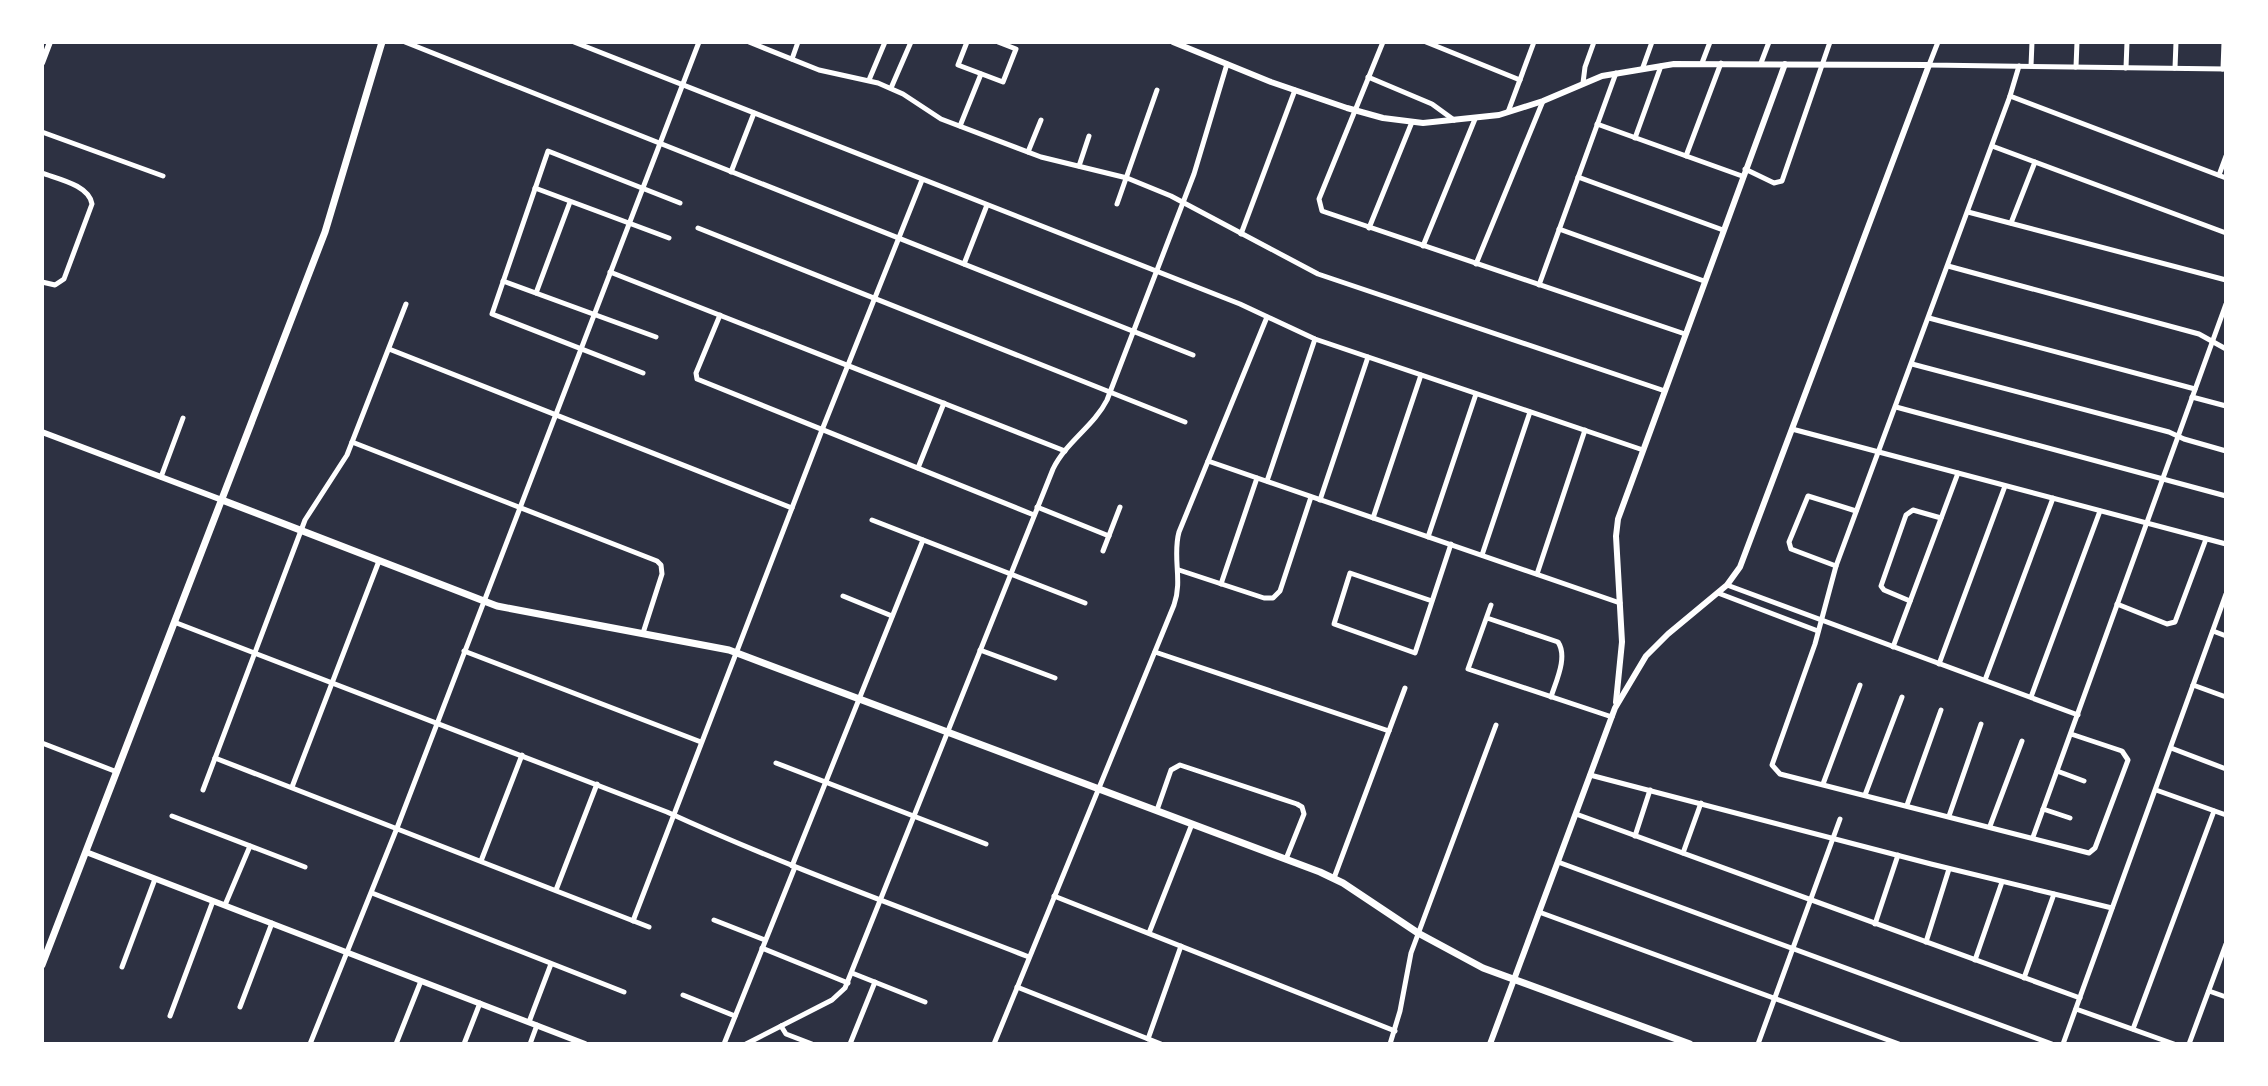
<svg xmlns="http://www.w3.org/2000/svg" width="2268" height="1086" font-family="'Varela Round',sans-serif">
  <rect width="100%" height="100%" fill="#2d3142"/>
  <g fill="none" stroke-linecap="round" stroke-linejoin="round">
    <g stroke="#fff" stroke-width="5">
      <polyline points="405,42 1193,355"/>
      <polyline points="574,42 1240,304 1315,339 1643,450"/>
      <polyline points="749,42 819,70 878,83 903,94 941,119 1041,157 1127,178 1171,196 1318,274 1665,391"/>
      <polyline points="967,42 958,65 1003,82 1016,49 998,42"/>
      <polyline points="1383,42 1319,199 1322,211 1685,334"/>
      <polyline points="1426,42 1520,80"/>
      <polyline points="1938,42 1929,65 2226,69"/>
      <polyline points="792,59 798,42"/>
      <polyline points="1702,63 1710,42"/>
      <polyline points="1761,63 1769,42"/>
      <polyline points="2019,66 2010,96 1836,566 1815,644 1772,765 1780,774 2089,853 2095,848 2128,760 2122,751 2071,734"/>
      <polyline points="2031,66 2032,42"/>
      <polyline points="1643,67 1652,42"/>
      <polyline points="2076,67 2077,42"/>
      <polyline points="2126,68 2127,42"/>
      <polyline points="2175,68 2176,42"/>
      <polyline points="2223,69 2224,42"/>
      <polyline points="1368,77 1432,104 1454,120"/>
      <polyline points="869,80 885,42"/>
      <polyline points="1583,83 1585,67 1594,42"/>
      <polyline points="891,88 911,42"/>
      <polyline points="2010,96 2226,178"/>
      <polyline points="1508,112 1534,42"/>
      <polyline points="1597,124 1742,176"/>
      <polyline points="960,126 981,74"/>
      <polyline points="42,132 163,176"/>
      <polyline points="1635,138 1661,66"/>
      <polyline points="1992,146 2226,233"/>
      <polyline points="1028,152 1041,120"/>
      <polyline points="1686,156 1721,63"/>
      <polyline points="1079,166 1089,136"/>
      <polyline points="1745,169 1774,183 1782,181 1830,42"/>
      <polyline points="731,172 754,113"/>
      <path d="M 42,173 C 58,179 89,185 92,204 L 64,279 L 55,285 L 42,282"/>
      <polyline points="2219,175 2226,156"/>
      <polyline points="1578,177 1723,230"/>
      <polyline points="535,188 669,238"/>
      <polyline points="1117,204 1157,90"/>
      <polyline points="1968,212 2226,280"/>
      <polyline points="2011,223 2035,162"/>
      <polyline points="698,228 1185,422"/>
      <polyline points="1369,228 1412,122"/>
      <polyline points="1559,229 1704,281"/>
      <polyline points="1241,234 1295,90"/>
      <polyline points="1423,246 1475,119"/>
      <polyline points="964,264 987,205"/>
      <polyline points="1476,264 1543,101"/>
      <polyline points="1948,266 2199,334 2226,349"/>
      <polyline points="610,272 1065,451"/>
      <polyline points="503,281 656,337"/>
      <polyline points="1539,285 1616,73"/>
      <polyline points="536,293 570,202"/>
      <polyline points="720,315 696,373 697,379 1034,515"/>
      <polyline points="1929,318 2195,389"/>
      <polyline points="389,349 792,508"/>
      <polyline points="1912,364 2169,432 2184,439 2226,451"/>
      <polyline points="643,373 492,314 548,151 680,203"/>
      <polyline points="2192,397 2226,406"/>
      <polyline points="1896,407 2226,496"/>
      <polyline points="1792,429 2226,544"/>
      <polyline points="352,442 657,561 661,565 662,574 643,633"/>
      <polyline points="1208,461 1620,603"/>
      <polyline points="918,468 944,403"/>
      <polyline points="161,477 183,418"/>
      <polyline points="1267,481 1315,339"/>
      <polyline points="1320,500 1368,357"/>
      <polyline points="1037,507 1109,536"/>
      <polyline points="1373,518 1421,375"/>
      <polyline points="872,520 1085,603"/>
      <polyline points="1428,537 1476,394"/>
      <polyline points="1103,551 1120,507"/>
      <polyline points="1482,555 1530,412"/>
      <polyline points="1836,566 1791,549 1789,542 1808,496 1856,511"/>
      <polyline points="1179,570 1264,598 1273,598 1280,591 1311,497"/>
      <polyline points="1537,574 1585,430"/>
      <polyline points="1221,584 1257,478"/>
      <polyline points="1727,585 2078,715"/>
      <polyline points="1718,593 1818,631"/>
      <polyline points="843,596 892,616"/>
      <polyline points="1432,601 1350,573 1334,624 1415,653 1451,544"/>
      <polyline points="1910,601 1884,590 1881,586 1906,515 1913,510 1941,518"/>
      <polyline points="2117,604 2167,624 2175,622 2206,539"/>
      <polyline points="1491,605 1468,669 1612,717"/>
      <path d="M 1487,618 L 1558,642 C 1568,657 1556,681 1551,697"/>
      <path d="M 174,622 L 667,812 C 785,866 908,910 1029,957"/>
      <polyline points="2213,631 2226,636"/>
      <polyline points="1893,647 1958,473"/>
      <polyline points="980,650 1055,678"/>
      <polyline points="464,651 701,742"/>
      <polyline points="1155,652 1389,731"/>
      <polyline points="1939,664 2005,486"/>
      <polyline points="1985,680 2053,498"/>
      <polyline points="2193,685 2226,697"/>
      <polyline points="2031,697 2100,511"/>
      <polyline points="42,743 117,772"/>
      <polyline points="2171,748 2226,769"/>
      <polyline points="215,758 649,927"/>
      <polyline points="776,763 986,844"/>
      <polyline points="2057,771 2084,781"/>
      <polyline points="1590,775 1931,864 2112,908"/>
      <polyline points="1823,784 1860,685"/>
      <polyline points="292,787 379,561"/>
      <polyline points="203,790 305,520 347,455 406,304"/>
      <polyline points="2156,790 2226,815"/>
      <polyline points="1865,795 1902,697"/>
      <polyline points="1907,805 1941,710"/>
      <polyline points="2043,809 2070,818"/>
      <polyline points="1157,810 1171,770 1180,765 1297,804 1302,807 1304,814 1286,859"/>
      <polyline points="1576,814 2080,998"/>
      <polyline points="172,816 305,867"/>
      <polyline points="1949,816 1981,724"/>
      <polyline points="1990,826 2022,741"/>
      <polyline points="1635,836 1650,790"/>
      <polyline points="2033,837 2226,304"/>
      <polyline points="1683,853 1701,803"/>
      <polyline points="481,861 522,755"/>
      <polyline points="1558,862 2052,1044"/>
      <polyline points="792,866 923,540"/>
      <polyline points="1334,878 1405,688"/>
      <polyline points="556,890 597,784"/>
      <polyline points="372,893 624,992"/>
      <polyline points="1054,896 1395,1031"/>
      <polyline points="225,905 250,846"/>
      <polyline points="1539,912 1899,1044"/>
      <polyline points="714,920 765,940"/>
      <polyline points="633,921 822,430 922,180"/>
      <polyline points="1875,924 1898,855"/>
      <polyline points="1149,933 1192,824"/>
      <polyline points="1926,942 1949,869"/>
      <polyline points="762,948 848,983"/>
      <polyline points="1975,960 2002,882"/>
      <polyline points="122,967 155,879"/>
      <polyline points="852,973 925,1002"/>
      <polyline points="2024,978 2054,894"/>
      <polyline points="1017,987 1161,1044"/>
      <polyline points="2209,991 2226,997"/>
      <polyline points="683,995 735,1016"/>
      <polyline points="240,1007 272,923"/>
      <polyline points="2076,1009 2174,1044"/>
      <polyline points="170,1016 213,901"/>
      <polyline points="529,1022 551,964"/>
      <polyline points="781,1026 786,1034 812,1044"/>
      <polyline points="2133,1029 2214,811"/>
      <polyline points="1148,1039 1181,946"/>
      <polyline points="310,1044 397,828 699,42"/>
      <polyline points="396,1044 421,981"/>
      <polyline points="464,1044 480,1003"/>
      <polyline points="530,1044 537,1025"/>
      <polyline points="724,1044 795,867"/>
      <path d="M 746,1044 L 832,1000 L 845,988 L 1053,469 C 1066,442 1094,426 1107,400 L 1194,174 L 1227,64"/>
      <polyline points="850,1044 875,982"/>
      <path d="M 994,1044 L 1174,605 C 1183,580 1172,557 1179,532 L 1267,317"/>
      <polyline points="1390,1044 1400,1011 1411,953 1496,725"/>
      <polyline points="1758,1044 1840,819"/>
      <polyline points="2063,1044 2226,594"/>
      <polyline points="2189,1044 2226,944"/>
    </g>
    <g stroke="#fff" stroke-width="6">
      <polyline points="1173,42 1271,82 1347,108 1383,118 1423,123 1499,115 1543,101 1602,76 1674,64 1929,65 1740,567 1727,585 1668,634 1646,656 1615,708 1490,1044"/>
      <polyline points="42,63 50,42"/>
      <polyline points="42,432 222,500"/>
      <polyline points="1616,702 1622,642 1616,536 1618,519 1785,64"/>
      <polyline points="86,852 585,1044"/>
    </g>
    <g stroke="#fff" stroke-width="7">
      <polyline points="222,500 497,606 729,650 1320,872 1343,883 1418,933 1483,968 1690,1044"/>
      <polyline points="42,965 325,232 382,42"/>
    </g>
  </g>
  <rect width="2268" height="1086" fill="none" stroke="#ffffff" stroke-width="88"/>
</svg>
